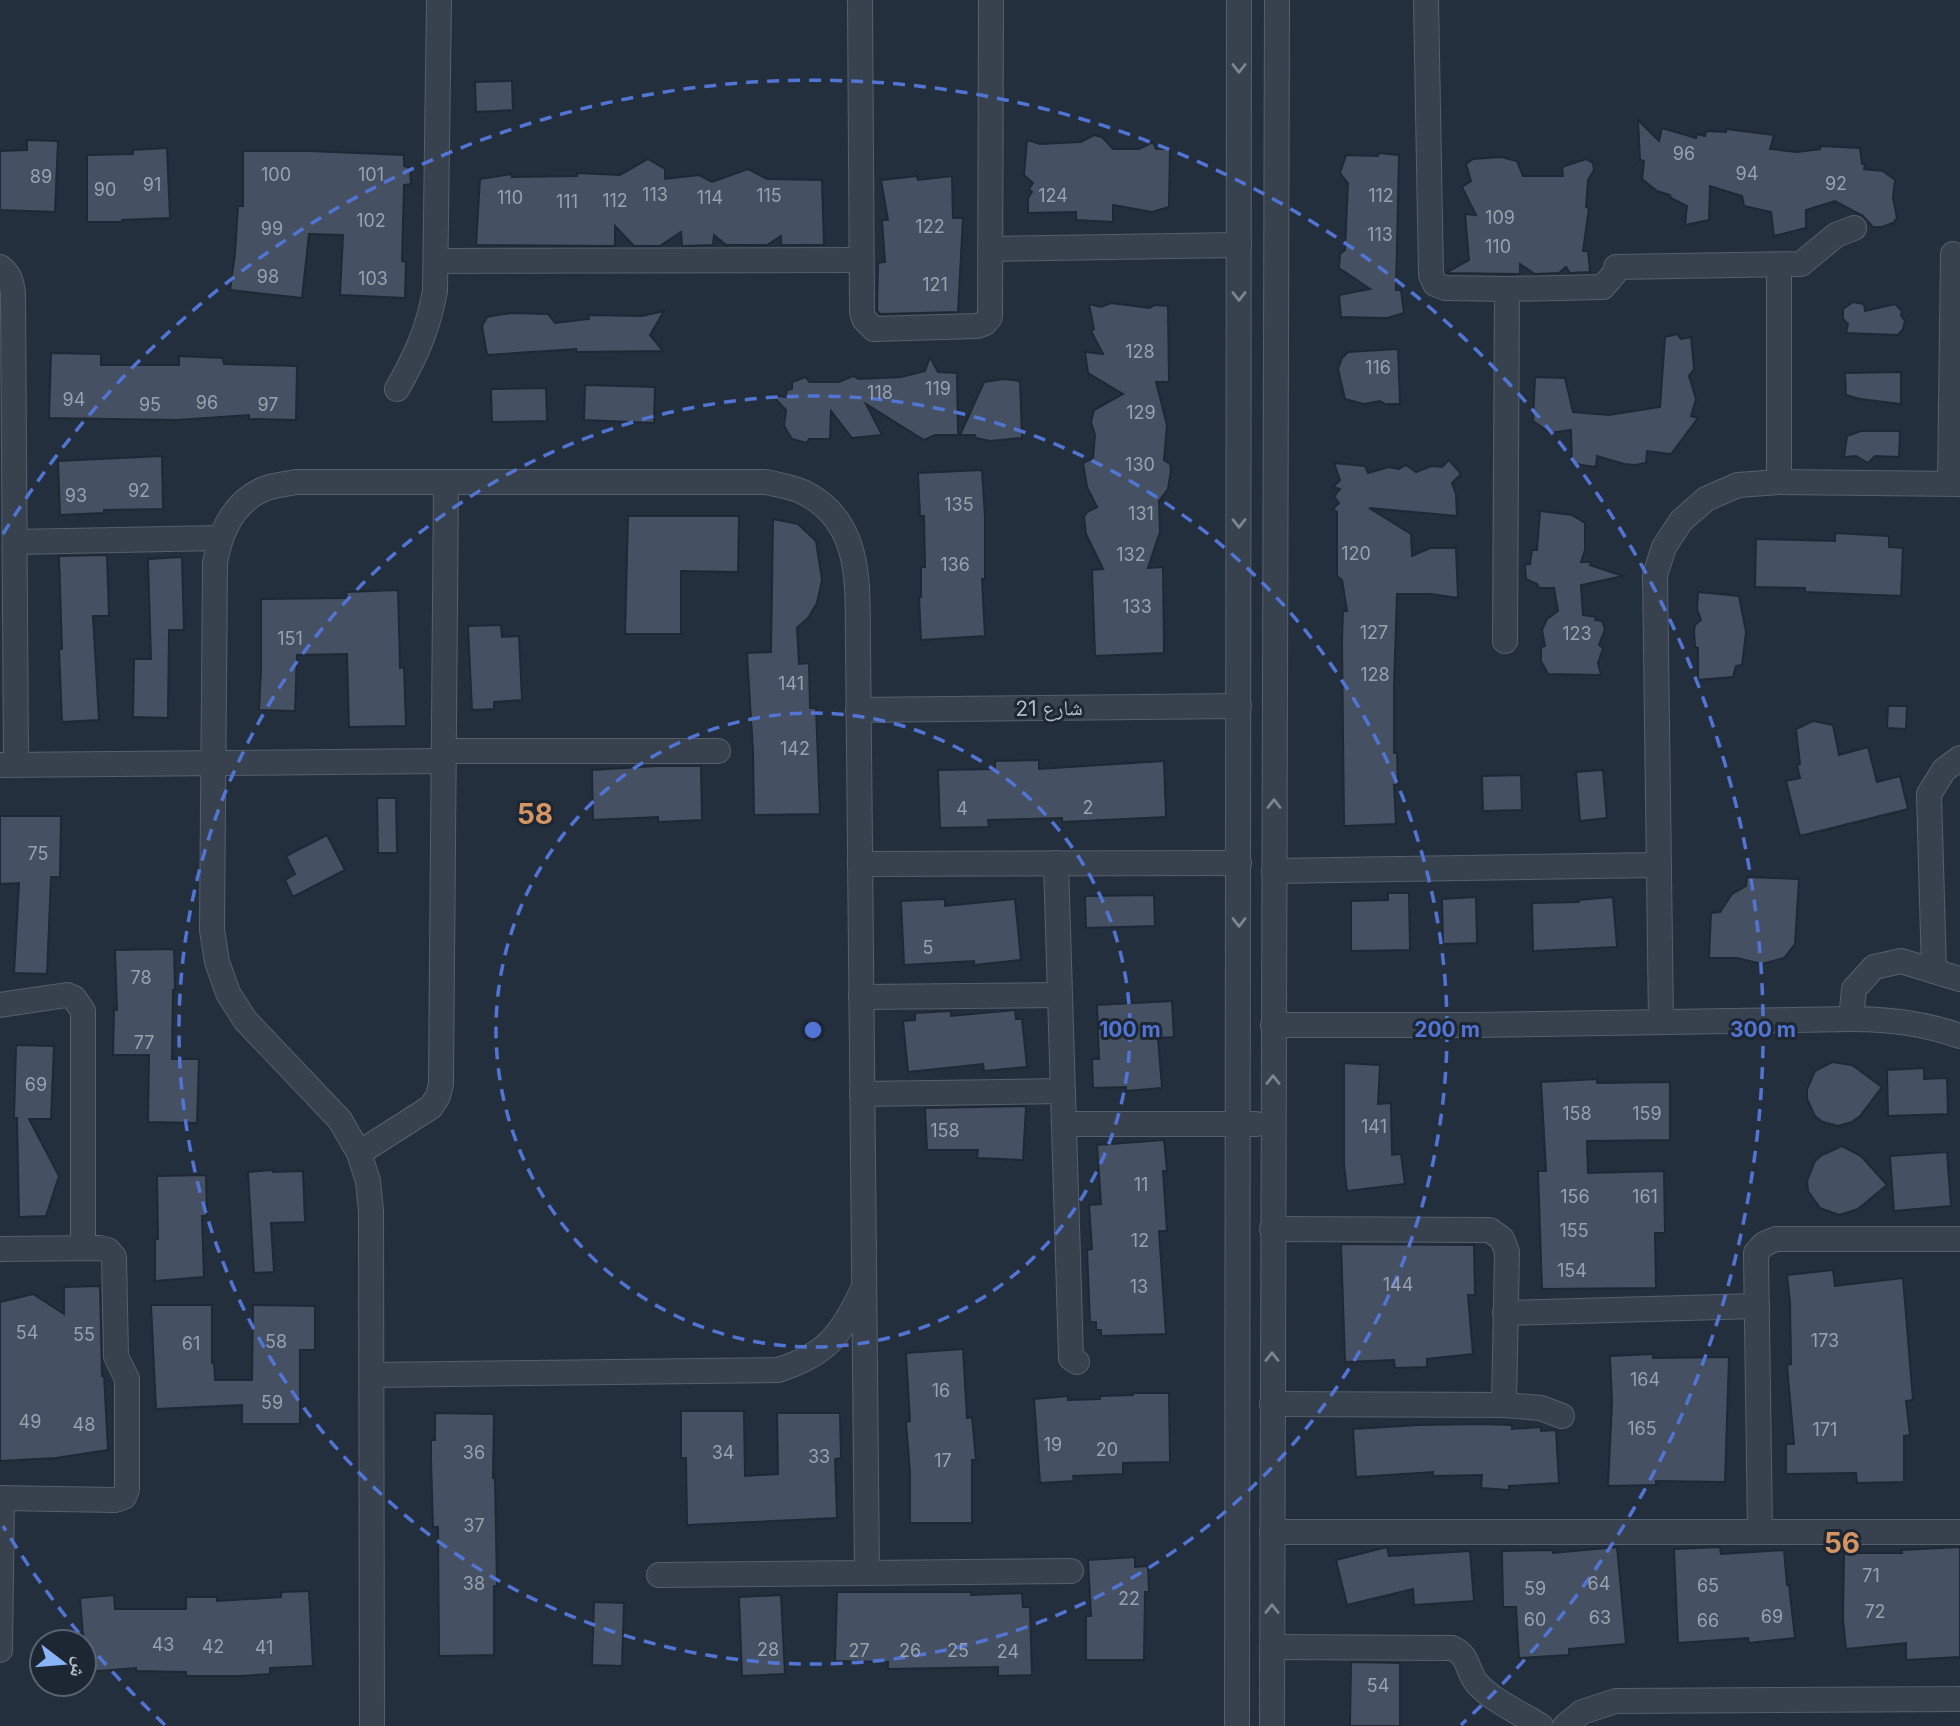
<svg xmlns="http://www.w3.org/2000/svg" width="1960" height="1726" font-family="Inter,'Noto Naskh Arabic',sans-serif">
  <rect width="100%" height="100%" fill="#242f3e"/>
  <g fill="#455162" stroke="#1f2835" stroke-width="2">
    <polygon points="512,81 513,110 476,112 475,82"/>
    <polygon points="1638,120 1659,141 1662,128 1696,138 1697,134 1705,136 1706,131 1726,132 1726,129 1774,135 1770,149 1797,152 1820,149 1820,146 1860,148 1862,164 1865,164 1864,169 1883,171 1895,180 1893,198 1897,218 1893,223 1882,227 1873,227 1863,216 1835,201 1806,210 1806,228 1774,236 1771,212 1744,206 1742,196 1710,186 1709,220 1685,225 1687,206 1671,198 1670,195 1657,191 1642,179 1644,161 1640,160"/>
    <polygon points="1094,135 1102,137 1113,149 1139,149 1153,142 1156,149 1170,149 1169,207 1152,212 1113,205 1113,222 1076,220 1076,212 1028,213 1028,198 1032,192 1029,189 1033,183 1024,175 1027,140 1040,144 1081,142"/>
    <polygon points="27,140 58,141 55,212 0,210 0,151 27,150"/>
    <polygon points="167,148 170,218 122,220 122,222 87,222 87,155 133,154 133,150"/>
    <polygon points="243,151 310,151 404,155 404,166 410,168 411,184 404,185 402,261 406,262 405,298 340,295 343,235 309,234 302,298 230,290 235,254 238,206 243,206"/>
    <polygon points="1379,153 1399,155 1396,290 1401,290 1404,313 1387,318 1341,317 1339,295 1370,289 1339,268 1340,254 1345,250 1348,183 1340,173 1346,155 1378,156"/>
    <polygon points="1501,157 1517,161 1523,176 1563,176 1562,167 1586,159 1593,163 1594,170 1588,180 1586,207 1589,208 1583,251 1588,251 1590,272 1570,273 1566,267 1559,273 1535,274 1520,264 1520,274 1446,273 1469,260 1465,214 1476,215 1462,187 1471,181 1466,164 1473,159"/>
    <polygon points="648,159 665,169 665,179 699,175 712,182 748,169 767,179 822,180 824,245 781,245 781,236 767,245 726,245 714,235 713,245 682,246 681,232 660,246 634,246 615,226 615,246 476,245 480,179 511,174 512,177 577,176 577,173 620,175"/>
    <polygon points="917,176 918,180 952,176 953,218 963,218 958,312 880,314 877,310 878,263 885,262 882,220 888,220 881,180"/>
    <polygon points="1853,302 1864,304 1865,311 1895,304 1902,311 1901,315 1905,321 1903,329 1898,335 1846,333 1848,324 1843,319 1843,309"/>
    <polygon points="1111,303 1150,308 1154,305 1168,306 1169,382 1156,382 1167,425 1164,460 1170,464 1171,470 1168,489 1159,501 1160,532 1148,568 1163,567 1164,653 1095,656 1092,570 1103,569 1086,534 1084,517 1087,512 1097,507 1087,487 1083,463 1093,458 1095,435 1091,422 1094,410 1123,394 1088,373 1085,352 1103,354 1091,331 1094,329 1089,304 1101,307"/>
    <polygon points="664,311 650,335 663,351 576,352 576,349 487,355 482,326 487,317 497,315 511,313 548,314 555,323 589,319 588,315 642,316"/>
    <polygon points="1677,334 1681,339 1691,337 1694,369 1689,376 1696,399 1691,416 1698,418 1671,454 1647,451 1646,463 1635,465 1624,464 1597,456 1596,467 1581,465 1572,462 1571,430 1550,433 1533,421 1535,377 1565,378 1573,412 1609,415 1660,407 1665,337"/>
    <polygon points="1398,349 1400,404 1385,404 1380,401 1364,404 1345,399 1338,369 1342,358 1348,352"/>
    <polygon points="51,353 101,354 101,365 179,365 179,356 223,358 224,364 297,366 296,420 249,419 249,415 177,420 49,418"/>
    <polygon points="930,357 938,372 957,373 958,435 935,435 924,440 866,404 882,435 852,438 831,411 830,439 809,439 807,443 792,439 784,426 786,410 772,395 786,397 787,390 792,389 792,382 806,377 809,382 839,382 853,376 859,379 901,377 925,371"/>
    <polygon points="1901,372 1901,404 1860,399 1846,395 1845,373"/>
    <polygon points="1004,379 1020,381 1022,438 990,441 976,438 975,435 960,435 984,382"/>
    <polygon points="585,385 655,387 654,423 584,420"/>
    <polygon points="546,388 547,421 492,422 491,389"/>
    <polygon points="1861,431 1900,431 1899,457 1875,456 1868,463 1856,456 1844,457 1847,436"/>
    <polygon points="162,456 163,509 104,510 104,513 60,515 58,461"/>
    <polygon points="1449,460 1461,474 1452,483 1456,494 1457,516 1369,508 1411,534 1412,556 1430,548 1456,548 1458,598 1431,594 1397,594 1394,685 1394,753 1397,753 1398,785 1394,785 1396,824 1344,826 1342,640 1343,611 1347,611 1342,580 1337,576 1337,512 1333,509 1339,503 1334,497 1340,489 1333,487 1340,480 1334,463 1365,466 1368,473 1389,467 1399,469 1406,465 1416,472 1431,466 1442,467"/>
    <polygon points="982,470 985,517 985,579 982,579 985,636 921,640 919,597 921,597 921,567 925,567 924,516 920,516 918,473"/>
    <polygon points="1540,511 1572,515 1585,523 1585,550 1581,562 1591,562 1590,565 1623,576 1581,585 1583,615 1596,617 1595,620 1602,621 1605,629 1599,645 1603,648 1598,663 1601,675 1548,674 1541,661 1541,647 1545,646 1542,630 1547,619 1558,611 1554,588 1539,588 1537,584 1526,579 1525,565 1530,564 1532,550 1537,550"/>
    <polygon points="628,516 739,516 738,572 681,571 681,634 625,634"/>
    <polygon points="773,519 798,524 816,541 822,580 817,603 808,618 797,628 799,664 809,663 810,708 816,708 820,814 754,815 753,752 747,653 771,652"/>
    <polygon points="1835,533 1889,536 1889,547 1903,548 1901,596 1805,592 1805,588 1755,587 1756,539 1835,541"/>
    <polygon points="107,555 109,616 93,616 99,720 62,722 59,649 62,649 59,556"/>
    <polygon points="182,557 184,630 169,630 168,718 133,717 134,659 151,659 148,559"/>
    <polygon points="398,590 400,668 404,667 406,726 349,727 347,654 297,655 295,711 259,710 261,671 261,599 347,598 346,592"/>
    <polygon points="1698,592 1739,596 1746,632 1742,665 1736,666 1733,677 1698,680 1698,648 1695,647 1694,631 1695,625 1701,620 1697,609"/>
    <polygon points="501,625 502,637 519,636 522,700 494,702 494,709 472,710 468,626"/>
    <polygon points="1888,706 1907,706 1906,729 1887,728"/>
    <polygon points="1813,721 1833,725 1839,755 1868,747 1877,782 1900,776 1908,809 1800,836 1786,781 1800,778 1797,765 1800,764 1796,729"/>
    <polygon points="1039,760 1039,769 1164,761 1166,817 1062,822 1062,818 988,820 989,827 940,828 938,770 995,769 995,761"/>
    <polygon points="656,766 701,766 702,820 658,822 658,817 593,820 592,770"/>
    <polygon points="1603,770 1607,818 1580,821 1576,772"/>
    <polygon points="1521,775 1522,810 1483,811 1482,776"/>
    <polygon points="377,798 396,798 397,853 378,853"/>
    <polygon points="0,816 61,816 60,877 51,877 47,974 14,973 19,883 0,884"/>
    <polygon points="327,835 345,870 293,897 285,880 295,874 286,856"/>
    <polygon points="1747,877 1799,879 1795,944 1784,958 1762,964 1737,958 1709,958 1711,913 1720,912 1732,894 1746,886"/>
    <polygon points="1388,893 1409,893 1410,950 1351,951 1351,901 1388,900"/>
    <polygon points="1154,895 1155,926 1086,928 1085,896"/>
    <polygon points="1476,897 1477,943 1443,944 1442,899"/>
    <polygon points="1613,897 1617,947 1533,951 1532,903 1579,902 1579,900"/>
    <polygon points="945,899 945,906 1015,899 1021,960 974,965 974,961 904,965 901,901"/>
    <polygon points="174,949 175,989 173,990 172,1059 199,1059 197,1123 148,1122 149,1055 113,1055 114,1010 117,1010 115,950"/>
    <polygon points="1172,1001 1174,1037 1158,1038 1162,1088 1126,1091 1126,1087 1093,1088 1092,1059 1099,1059 1097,1005"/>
    <polygon points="1015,1010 1016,1019 1022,1019 1027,1067 984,1071 983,1064 908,1072 903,1021 915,1020 915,1013 951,1011 951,1016"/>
    <polygon points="16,1045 54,1046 51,1119 29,1119 59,1176 46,1216 19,1217 17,1118 14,1118"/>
    <polygon points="1832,1062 1852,1065 1882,1087 1860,1116 1852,1122 1838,1126 1823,1122 1815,1116 1807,1099 1807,1089 1815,1071"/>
    <polygon points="1344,1063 1380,1065 1378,1104 1391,1103 1392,1155 1401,1154 1405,1184 1347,1191 1344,1165"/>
    <polygon points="1924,1068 1924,1079 1947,1078 1948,1114 1888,1116 1887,1070"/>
    <polygon points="1597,1079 1597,1083 1670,1082 1670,1140 1587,1141 1588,1173 1664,1171 1665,1233 1655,1233 1656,1288 1542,1289 1538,1171 1546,1171 1541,1082"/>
    <polygon points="1026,1106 1023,1160 977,1158 978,1150 927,1150 925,1108"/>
    <polygon points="1164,1140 1167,1171 1163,1171 1167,1231 1159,1231 1166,1334 1101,1336 1101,1330 1096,1330 1096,1322 1090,1322 1087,1250 1092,1249 1089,1205 1101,1204 1097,1145"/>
    <polygon points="1842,1146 1861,1156 1887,1185 1858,1209 1839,1215 1820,1208 1808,1191 1807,1181 1815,1161 1822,1155"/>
    <polygon points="1947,1152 1951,1206 1894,1211 1890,1156"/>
    <polygon points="273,1170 273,1172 303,1171 305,1222 271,1223 274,1272 254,1273 248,1172"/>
    <polygon points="206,1175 207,1216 202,1216 204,1277 155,1281 155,1239 158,1239 157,1176"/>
    <polygon points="1341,1244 1474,1245 1475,1295 1468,1295 1473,1354 1427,1359 1427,1367 1395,1368 1394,1360 1345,1362"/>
    <polygon points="1833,1270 1835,1286 1903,1278 1913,1400 1906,1401 1910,1435 1904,1436 1904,1482 1857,1483 1856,1473 1786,1474 1786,1444 1794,1444 1787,1365 1791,1364 1790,1302 1787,1275"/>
    <polygon points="100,1286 102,1376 104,1375 108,1450 56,1458 0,1461 0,1302 33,1294 64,1314 64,1287"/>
    <polygon points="151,1305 212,1305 212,1363 214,1362 215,1380 252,1380 253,1305 315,1306 315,1350 300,1350 300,1424 242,1424 242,1405 156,1409"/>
    <polygon points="963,1349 967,1418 972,1417 976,1460 972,1460 972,1523 910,1523 910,1472 906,1422 910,1421 906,1353"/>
    <polygon points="1653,1354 1653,1358 1729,1357 1725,1482 1656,1481 1656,1485 1608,1486 1612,1402 1610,1356"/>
    <polygon points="1133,1393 1169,1393 1170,1462 1123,1463 1123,1474 1073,1476 1074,1481 1040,1483 1034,1399 1068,1396 1068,1400 1100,1399 1100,1396 1133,1395"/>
    <polygon points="681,1411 744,1411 745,1476 778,1474 777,1413 840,1413 841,1458 835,1459 837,1518 687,1525 686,1458 681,1458"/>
    <polygon points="435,1413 494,1414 493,1478 495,1478 497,1586 494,1586 494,1655 439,1656 438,1527 433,1527 431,1460 431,1440 435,1440"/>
    <polygon points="1483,1424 1512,1425 1512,1429 1541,1427 1541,1431 1556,1430 1559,1483 1509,1486 1509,1490 1481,1488 1482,1475 1433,1476 1433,1472 1356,1477 1353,1429 1418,1425"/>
    <polygon points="1387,1547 1389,1556 1470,1551 1474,1601 1414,1605 1413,1589 1347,1605 1336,1560"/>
    <polygon points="1617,1547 1626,1644 1569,1649 1569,1655 1519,1658 1516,1607 1503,1607 1502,1551 1553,1550 1553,1553"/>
    <polygon points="1720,1547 1721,1554 1784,1550 1787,1585 1789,1585 1795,1638 1749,1643 1748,1638 1678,1643 1674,1549"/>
    <polygon points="1960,1547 1960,1657 1906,1660 1906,1643 1846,1649 1843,1619 1844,1553 1902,1553 1901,1550"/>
    <polygon points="1135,1557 1135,1567 1148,1566 1149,1592 1145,1592 1144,1660 1086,1660 1086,1616 1091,1616 1088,1560"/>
    <polygon points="309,1591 313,1666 270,1668 270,1674 240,1676 186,1676 186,1672 136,1671 136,1668 86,1672 80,1598 114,1595 115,1609 186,1609 186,1597 217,1597 217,1601 281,1597 281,1592"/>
    <polygon points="837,1592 971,1592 971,1595 1022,1593 1023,1607 1030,1607 1032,1675 998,1676 998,1667 888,1669 888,1662 835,1661"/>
    <polygon points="781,1595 785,1674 742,1676 739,1597"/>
    <polygon points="594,1602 624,1603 622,1666 592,1665"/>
    <polygon points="1351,1662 1400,1663 1400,1726 1350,1726"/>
  </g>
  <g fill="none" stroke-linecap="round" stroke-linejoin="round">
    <g stroke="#565f6c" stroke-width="26">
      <g id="minor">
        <polyline points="860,0 862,312 864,319 874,329 977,326 985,323 990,317 991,0"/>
        <polyline points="1426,0 1431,275 1435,284 1445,288 1507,289"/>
        <polyline points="992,249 1239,245"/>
        <polyline points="437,261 861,260"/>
        <polyline points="1779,265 1779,482"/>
        <path d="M 0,267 C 10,274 12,283 13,294 L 16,764"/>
        <polyline points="1616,267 1801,264 1836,235 1854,228"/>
        <path d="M 397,389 C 416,356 428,329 435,291 L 439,0"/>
        <polyline points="1950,483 1953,254"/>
        <polyline points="15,542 219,538"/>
        <polyline points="1505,641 1507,289 1603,287 1614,274"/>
        <polyline points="858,710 1239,706"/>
        <polyline points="444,751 718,751"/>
        <polyline points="1,765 443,761"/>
        <polyline points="1056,863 1071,1358 1077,1362"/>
        <polyline points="860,864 1239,863"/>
        <polyline points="1274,871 1659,865"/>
        <polyline points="1934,971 1929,794 1944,770 1960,758"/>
        <polyline points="861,997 1060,995"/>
        <polyline points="0,1005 67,995 74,998 83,1011 83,1248"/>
        <polyline points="1851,1019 1854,989 1874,967 1901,961 1960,979"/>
        <polyline points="1661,1022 1655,575 1664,547 1681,521 1706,499 1738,485 1779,482 1960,484"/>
        <path d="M 1273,1025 L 1473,1025 L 1851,1019 C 1889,1019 1924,1023 1960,1036"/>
        <polyline points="862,1094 1063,1091"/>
        <polyline points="1064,1124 1256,1124"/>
        <polyline points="359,1153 431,1107 438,1096 441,1084 446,482"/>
        <polyline points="1272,1229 1490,1230 1502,1239 1507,1252 1504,1405"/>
        <polyline points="0,1249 100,1248 108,1250 114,1257 116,1356 127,1379 127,1489 124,1497 115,1500 0,1498"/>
        <polyline points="1505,1313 1757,1306"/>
        <path d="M 372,1375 L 778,1370 C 826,1355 841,1335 862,1291"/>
        <polyline points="1272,1404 1504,1405 1541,1408 1562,1416"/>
        <polyline points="1272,1532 1960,1532"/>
        <polyline points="1760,1532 1756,1253 1764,1244 1776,1239 1960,1239"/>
        <polyline points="659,1575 1071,1571"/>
        <path d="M 1272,1647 L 1452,1648 C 1469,1655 1466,1669 1476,1682 C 1489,1699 1522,1714 1541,1726"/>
        <polyline points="0,1650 2,1498"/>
        <path d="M 372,1726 L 371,1211 L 368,1181 L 359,1153 L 340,1120 L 245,1020 L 228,993 L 217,962 L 212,930 L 215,563 C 220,533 233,502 264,489 C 273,485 286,484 296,482 L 766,482 C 778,485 792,487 803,492 C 864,522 857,587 858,644 L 867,1573"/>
        <polyline points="1237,1726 1239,0"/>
        <polyline points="1272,1726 1277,0"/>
        <polyline points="1565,1726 1582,1712 1616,1701 1960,1699"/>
      </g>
    </g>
    <use href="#minor" stroke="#38414e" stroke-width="24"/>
  </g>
  <defs><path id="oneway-chevron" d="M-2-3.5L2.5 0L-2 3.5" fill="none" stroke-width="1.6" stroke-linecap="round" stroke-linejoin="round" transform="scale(1.75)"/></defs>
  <g stroke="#7c8592">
    <use href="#oneway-chevron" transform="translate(1239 68) rotate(90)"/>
    <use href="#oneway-chevron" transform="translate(1239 296) rotate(90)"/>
    <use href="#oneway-chevron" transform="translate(1239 523) rotate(90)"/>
    <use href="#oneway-chevron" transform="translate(1274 804) rotate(-90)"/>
    <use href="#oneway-chevron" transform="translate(1239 922) rotate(90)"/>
    <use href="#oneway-chevron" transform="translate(1273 1080) rotate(-90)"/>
    <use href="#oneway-chevron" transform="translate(1272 1357) rotate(-90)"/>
    <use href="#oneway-chevron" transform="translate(1272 1609) rotate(-90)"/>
  </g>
  <g fill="none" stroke="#5274d3" stroke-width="3.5" stroke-dasharray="12 9">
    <circle cx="813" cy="1030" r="317"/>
    <circle cx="813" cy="1030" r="634"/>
    <path d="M165 1725A950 950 0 0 1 3 1526M3 534A950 950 0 1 1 1461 1725"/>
  </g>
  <g text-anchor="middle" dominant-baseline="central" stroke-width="6" stroke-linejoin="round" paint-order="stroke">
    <g font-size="18" fill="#98a1af">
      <text x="1684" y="153">96</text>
      <text x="1747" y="173">94</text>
      <text x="276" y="174">100</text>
      <text x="371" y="174">101</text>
      <text x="41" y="176">89</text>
      <text x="1836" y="183">92</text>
      <text x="152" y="184">91</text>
      <text x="105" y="189">90</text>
      <text x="655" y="194">113</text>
      <text x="769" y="195">115</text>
      <text x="1053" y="195">124</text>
      <text x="1381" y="195">112</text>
      <text x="510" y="197">110</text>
      <text x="710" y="197">114</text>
      <text x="615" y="200">112</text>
      <text x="567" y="201">111</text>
      <text x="1500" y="217">109</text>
      <text x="371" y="220">102</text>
      <text x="930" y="226">122</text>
      <text x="272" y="228">99</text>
      <text x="1380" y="234">113</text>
      <text x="1498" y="246">110</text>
      <text x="268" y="276">98</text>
      <text x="373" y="278">103</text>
      <text x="935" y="284">121</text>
      <text x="1140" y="351">128</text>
      <text x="1378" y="367">116</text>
      <text x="938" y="388">119</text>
      <text x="880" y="392">118</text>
      <text x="74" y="399">94</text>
      <text x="207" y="402">96</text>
      <text x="150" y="404">95</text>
      <text x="268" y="404">97</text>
      <text x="1141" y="412">129</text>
      <text x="1140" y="464">130</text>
      <text x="139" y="490">92</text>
      <text x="76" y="495">93</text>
      <text x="959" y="504">135</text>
      <text x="1141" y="513">131</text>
      <text x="1356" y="553">120</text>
      <text x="1131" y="554">132</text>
      <text x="955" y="564">136</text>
      <text x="1137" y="606">133</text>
      <text x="1374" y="632">127</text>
      <text x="1577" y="633">123</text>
      <text x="290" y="638">151</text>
      <text x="1375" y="674">128</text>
      <text x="791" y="683">141</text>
      <text x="795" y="748">142</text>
      <text x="1088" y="807">2</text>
      <text x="962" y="808">4</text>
      <text x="38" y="853">75</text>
      <text x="928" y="947">5</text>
      <text x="141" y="977">78</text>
      <text x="144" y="1042">77</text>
      <text x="36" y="1084">69</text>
      <text x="1577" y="1113">158</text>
      <text x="1647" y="1113">159</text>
      <text x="1374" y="1126">141</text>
      <text x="945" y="1130">158</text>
      <text x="1141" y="1184">11</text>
      <text x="1575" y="1196">156</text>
      <text x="1645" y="1196">161</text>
      <text x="1574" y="1230">155</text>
      <text x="1140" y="1240">12</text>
      <text x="1572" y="1270">154</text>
      <text x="1398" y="1284">144</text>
      <text x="1139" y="1286">13</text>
      <text x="27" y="1332">54</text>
      <text x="84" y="1334">55</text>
      <text x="1825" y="1340">173</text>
      <text x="276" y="1341">58</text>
      <text x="191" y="1343">61</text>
      <text x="1645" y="1379">164</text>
      <text x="941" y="1390">16</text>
      <text x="272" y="1402">59</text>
      <text x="30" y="1421">49</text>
      <text x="84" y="1424">48</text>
      <text x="1642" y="1428">165</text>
      <text x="1825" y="1429">171</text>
      <text x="1053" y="1444">19</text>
      <text x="1107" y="1449">20</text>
      <text x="474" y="1452">36</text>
      <text x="723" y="1452">34</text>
      <text x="819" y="1456">33</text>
      <text x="943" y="1460">17</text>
      <text x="474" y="1525">37</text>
      <text x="1871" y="1575">71</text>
      <text x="474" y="1583">38</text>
      <text x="1599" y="1583">64</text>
      <text x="1708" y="1585">65</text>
      <text x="1535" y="1588">59</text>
      <text x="1129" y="1598">22</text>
      <text x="1875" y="1611">72</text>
      <text x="1772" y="1616">69</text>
      <text x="1600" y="1617">63</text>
      <text x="1535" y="1619">60</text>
      <text x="1708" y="1620">66</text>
      <text x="163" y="1644">43</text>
      <text x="213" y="1646">42</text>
      <text x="264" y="1647">41</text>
      <text x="768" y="1649">28</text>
      <text x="859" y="1650">27</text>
      <text x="910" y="1650">26</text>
      <text x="958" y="1650">25</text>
      <text x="1008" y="1651">24</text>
      <text x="1378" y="1685">54</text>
    </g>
    <g font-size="21" fill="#b4bcc9" stroke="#1d2633">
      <text transform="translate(1049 708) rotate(-1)">شارع 21</text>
    </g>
    <g font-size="28" font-weight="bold" fill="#d59563" stroke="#1d2633">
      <text x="535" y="814">58</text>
      <text x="1842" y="1543">56</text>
    </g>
  </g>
  <circle cx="813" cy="1030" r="10" fill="#5274d3" stroke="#1d2633" stroke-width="3.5"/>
  <g font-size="21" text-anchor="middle" font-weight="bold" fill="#5274d3" stroke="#1d2633" stroke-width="6" stroke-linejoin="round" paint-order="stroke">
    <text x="1130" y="1037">100 m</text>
    <text x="1447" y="1037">200 m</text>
    <text x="1763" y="1037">300 m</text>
  </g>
  <g transform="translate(63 1663) rotate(106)"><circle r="33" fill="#1d2633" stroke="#59626f" stroke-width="2"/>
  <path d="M0-5L12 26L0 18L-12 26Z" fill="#8ab4f8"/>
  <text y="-10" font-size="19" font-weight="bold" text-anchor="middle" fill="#b4bcc9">ش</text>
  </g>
</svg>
